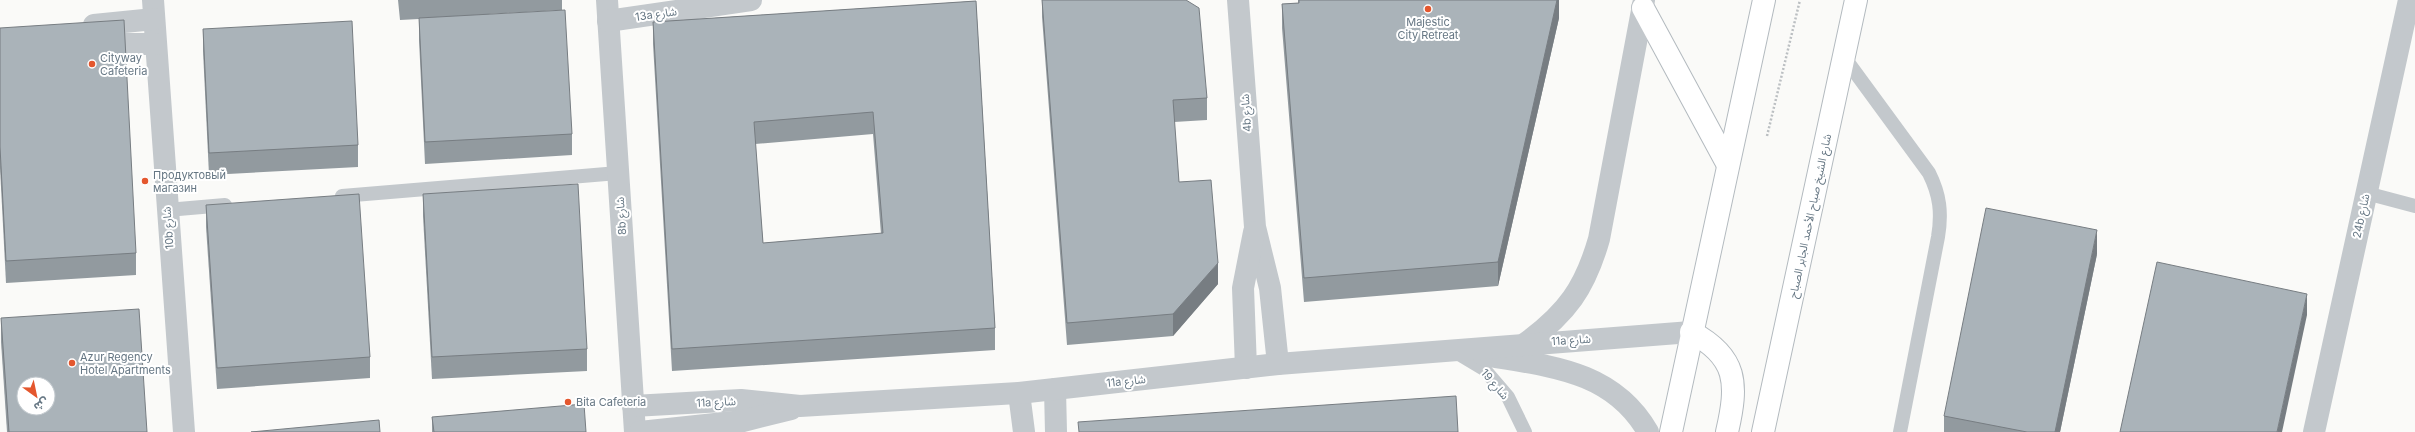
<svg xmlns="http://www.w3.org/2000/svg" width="2415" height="432" font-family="Inter,'Noto Sans Arabic',sans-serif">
  <rect width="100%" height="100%" fill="#fafaf8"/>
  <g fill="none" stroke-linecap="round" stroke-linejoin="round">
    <g stroke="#b3babf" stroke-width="24">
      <g id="secondary">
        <polyline points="1643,8 1728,165"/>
        <path d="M 1691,332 C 1738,357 1738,384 1727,432"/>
        <polyline points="1671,432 1764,0"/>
        <polyline points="1763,432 1856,0"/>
      </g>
    </g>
    <polyline stroke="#bbbfc2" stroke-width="2.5" stroke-dasharray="2 2" stroke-linecap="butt" points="1767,136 1800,0"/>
    <g stroke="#c3c8cc" stroke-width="14">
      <path d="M 1844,57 L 1929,173 C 1940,195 1942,213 1938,237 L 1900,432"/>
      <polyline points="2366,193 2415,206"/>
      <polyline points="342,196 618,173"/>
      <polyline points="167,210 225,205"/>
      <polyline points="1454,351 1484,369 1508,397 1525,432"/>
    </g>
    <g stroke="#c3c8cc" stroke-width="22">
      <polyline points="153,0 184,432"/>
      <polyline points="607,0 635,432"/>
      <polyline points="1238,0 1255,227 1270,288 1278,364"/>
      <polyline points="608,21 751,0"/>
      <polyline points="94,25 154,19"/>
      <polyline points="95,44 155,44"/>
      <path d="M 1526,343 C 1567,313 1585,288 1599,239 L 1644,0"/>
      <path d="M 1483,355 C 1547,366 1612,369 1648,432"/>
      <polyline points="1246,368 1243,288 1254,232"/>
      <polyline points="1055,389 1056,432"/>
      <polyline points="1019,393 1024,432"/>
      <polyline points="633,406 741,400 800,406 1019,393 1278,364 1691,332"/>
      <polyline points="640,432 743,421 791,409"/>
      <polyline points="2314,432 2409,0"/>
    </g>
    <use href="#secondary" stroke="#fff" stroke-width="22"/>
  </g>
  <g fill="#929a9f" fill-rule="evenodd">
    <polygon points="398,0 562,0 562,10 489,14 572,134 572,155 425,164 419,40 419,19 400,20"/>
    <polygon points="1042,0 1186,0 1207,98 1207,120 1174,122 1179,182 1218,284 1173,336 1067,345 1042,17"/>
    <polygon points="1298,0 1559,0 1559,18 1498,286 1304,302 1282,28 1282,4 1298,3"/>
    <path d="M 976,1 L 995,328 L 995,350 L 672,371 L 653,44 L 653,22 ZM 873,134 L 881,234 L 763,243 L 755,144 Z"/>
    <polygon points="0,28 136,253 136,275 6,283 0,168"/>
    <polygon points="203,29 358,145 358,167 209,175 203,51"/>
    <polygon points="423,194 587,349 587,371 432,379 423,216"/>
    <polygon points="206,205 370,357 370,378 217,389 206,227"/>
    <polygon points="2097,254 2060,432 1944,432 1944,416"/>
    <polygon points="1,318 147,432 7,432 1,342"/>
    <polygon points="432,417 586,432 432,432"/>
  </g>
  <g fill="#777d82">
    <polygon points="1557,0 1559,0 1559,18 1498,286 1498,262"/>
    <polygon points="2097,230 2097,254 2060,432 2055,432"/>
    <polygon points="1218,263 1218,284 1173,336 1173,314"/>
    <polygon points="2307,294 2307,315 2282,432 2277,432"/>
  </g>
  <g fill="#aab3b9" stroke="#777d82" fill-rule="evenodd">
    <polygon points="1042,0 1186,0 1199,8 1207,98 1173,100 1179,182 1211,180 1218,263 1173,314 1067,323"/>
    <polygon points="1299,0 1557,0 1498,262 1304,278 1282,4 1299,3"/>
    <path d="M 976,1 L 995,328 L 672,349 L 653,22 ZM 873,112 L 883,233 L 763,243 L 754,122 Z"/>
    <polygon points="565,10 572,134 425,142 419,18"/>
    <polygon points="124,20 136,253 6,261 0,147 0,28"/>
    <polygon points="352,21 358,145 209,153 203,29"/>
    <polygon points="578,184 587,349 432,357 423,194"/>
    <polygon points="359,194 370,357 217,368 206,205"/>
    <polygon points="1986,208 2097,230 2055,432 2027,432 1944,416"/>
    <polygon points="2157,262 2307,294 2277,432 2120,432"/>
    <path d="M 139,309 L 147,432 L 9,432 L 1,318 ZM 24,384 L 48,384 L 48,408 L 24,408 Z"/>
    <polygon points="1456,396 1458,432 1079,432 1078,422"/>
    <polygon points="584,404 586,432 434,432 432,417"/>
    <polygon points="379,420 380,432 251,432"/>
  </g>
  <g fill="#e4572e" stroke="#fff" stroke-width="1.5">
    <circle cx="1428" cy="9" r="4"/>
    <circle cx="92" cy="64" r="4"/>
    <circle cx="145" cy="181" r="4"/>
    <circle cx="72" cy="363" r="4"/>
    <circle cx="568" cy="402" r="4"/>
  </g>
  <g text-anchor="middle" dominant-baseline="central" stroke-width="4" stroke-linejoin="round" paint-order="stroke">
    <g font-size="11" fill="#657683" stroke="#fff">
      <text transform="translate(656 14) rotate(-8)">13a شارع</text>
      <text transform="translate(1246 113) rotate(-94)">4b شارع</text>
      <text transform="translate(621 216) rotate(-94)">8b شارع</text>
      <text transform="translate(1810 216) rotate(-78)">شارع الشيخ صباح الأحمد الجابر الصباح</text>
      <text transform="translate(2361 216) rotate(-78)">24b شارع</text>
      <text transform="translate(168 228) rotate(-94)">10b شارع</text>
      <text transform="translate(1571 340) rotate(-4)">11a شارع</text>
      <text transform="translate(1126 381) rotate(-6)">11a شارع</text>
      <text transform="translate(1495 384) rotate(49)">شارع 19</text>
      <text transform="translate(716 402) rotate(-3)">11a شارع</text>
    </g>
    <g font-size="11" fill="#657683" stroke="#fff" text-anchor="start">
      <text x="1428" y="22" text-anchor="middle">Majestic<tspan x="1428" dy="13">City Retreat</tspan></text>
      <text x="100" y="58">Cityway<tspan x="100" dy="13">Cafeteria</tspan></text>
      <text x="153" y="175">Продуктовый<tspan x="153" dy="13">магазин</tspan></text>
      <text x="80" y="357">Azur Regency<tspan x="80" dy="13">Hotel Apartments</tspan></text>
      <text x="576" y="402">Bita Cafeteria</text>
    </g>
  </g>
  <g transform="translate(36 396) rotate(147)"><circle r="19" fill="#ffffff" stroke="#c1c8cd"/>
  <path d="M0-3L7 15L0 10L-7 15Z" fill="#e4572e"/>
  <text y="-6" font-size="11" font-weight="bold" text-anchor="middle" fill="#657683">ش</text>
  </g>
</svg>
